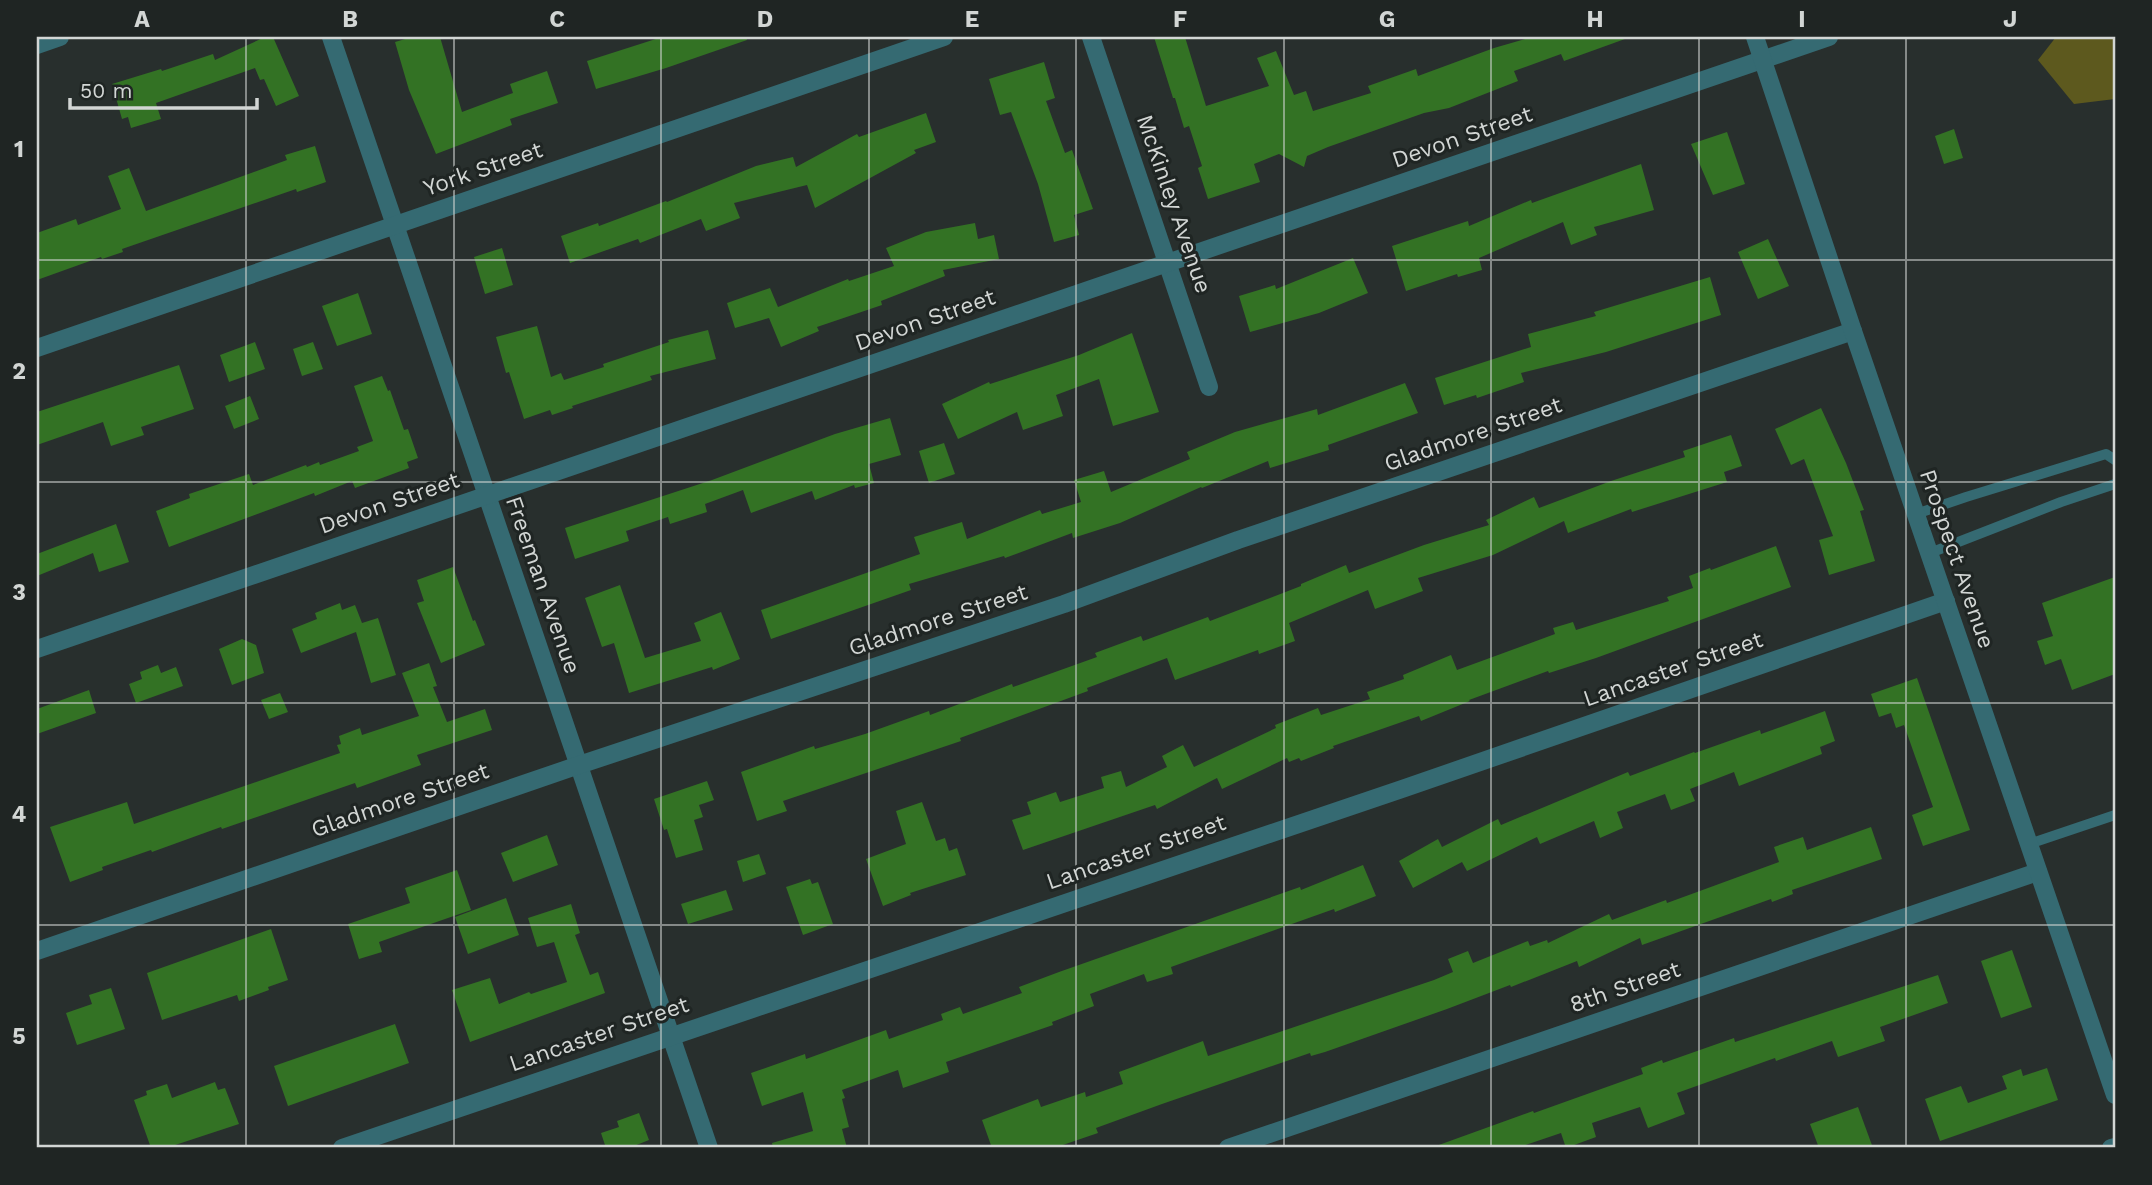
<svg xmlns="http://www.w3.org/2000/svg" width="2152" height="1185" font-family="'Work Sans',sans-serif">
  <rect width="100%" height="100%" fill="#282f2d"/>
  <polygon fill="#5d591e" points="2056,37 2115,37 2115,99 2074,104 2038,60"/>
  <g fill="#337224">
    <polygon points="265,37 273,37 299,96 276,106 264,79 260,80 255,68 156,103 161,119 131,128 128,117 122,119 112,84 161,69 162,71 213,54 215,60"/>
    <polygon points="412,37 440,37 462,112 513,93 510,84 547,71 558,103 510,119 512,125 436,154 409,90 395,42"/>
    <polygon points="662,37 746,37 747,40 666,68 596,89 587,61"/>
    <polygon points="1154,37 1185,37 1206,106 1269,86 1257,58 1276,51 1294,95 1306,91 1313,111 1371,93 1368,86 1416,69 1418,76 1494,48 1532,37 1624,37 1625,39 1564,61 1561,54 1514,71 1518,81 1449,108 1424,113 1328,147 1307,156 1304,167 1279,154 1254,164 1260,182 1208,199 1198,168 1202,166 1189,126 1184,128 1175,98 1173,98"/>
    <polygon points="1044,62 1055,98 1046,101 1065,153 1072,150 1093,209 1074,215 1079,235 1054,242 1038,184 1011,112 1000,115 989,79"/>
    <polygon points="926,113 936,142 914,150 916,153 815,208 807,185 734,203 740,218 706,231 701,219 640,243 638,239 570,263 561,236 598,223 599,226 666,201 667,202 756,166 793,157 796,167 857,134 859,137"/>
    <polygon points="1954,129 1963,158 1944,164 1935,136"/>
    <polygon points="1727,132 1745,184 1713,195 1691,144"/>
    <polygon points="315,146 326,182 297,192 296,189 122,249 123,252 102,259 101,257 37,280 37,233 76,219 78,225 121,209 108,176 129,168 146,211 287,160 285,155"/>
    <polygon points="1641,164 1654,210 1594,227 1597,235 1571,245 1563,222 1479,258 1482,270 1458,277 1457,274 1406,291 1392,246 1468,221 1469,226 1531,200 1532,203"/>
    <polygon points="975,223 978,239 994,235 999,259 943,270 945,276 881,301 882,305 817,327 819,331 781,347 769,318 735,328 727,303 770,288 778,307 848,279 849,281 894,266 886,248 926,232"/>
    <polygon points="1768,239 1789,286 1758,299 1738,252"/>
    <polygon points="502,248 513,285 485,294 474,257"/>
    <polygon points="1353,258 1368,293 1319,313 1250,332 1239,296 1275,285 1276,289"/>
    <polygon points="1710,277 1721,315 1606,352 1521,373 1524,382 1477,398 1476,395 1444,405 1435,378 1531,347 1528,334 1596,316 1594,312"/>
    <polygon points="358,293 372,334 337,346 322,306"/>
    <polygon points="537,326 551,377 561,373 564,380 604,367 603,364 669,342 668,340 708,330 716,359 650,376 652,380 572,406 573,408 552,415 550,410 524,419 509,372 506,373 496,337"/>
    <polygon points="1132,333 1159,412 1113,426 1099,379 1056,395 1063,416 1023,430 1017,412 958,439 942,404 989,382 990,384 1079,355"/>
    <polygon points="255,342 265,369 229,382 220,355"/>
    <polygon points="313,342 323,369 302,376 293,349"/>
    <polygon points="179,365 194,409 141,427 144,435 111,446 103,422 37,445 37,412"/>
    <polygon points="382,376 388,391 390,390 404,430 408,429 418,458 407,462 409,468 355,488 352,481 315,496 314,493 169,547 156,511 190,498 189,494 249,474 253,485 306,465 307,467 319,462 320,465 359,451 357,447 373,441 354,386"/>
    <polygon points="1405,383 1418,413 1328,445 1329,450 1270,468 1268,461 1202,488 1201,487 1120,523 1073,538 1072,533 1005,558 1004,556 909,584 911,590 771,639 761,610 920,554 914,537 962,522 967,539 1040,510 1042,514 1081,502 1074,480 1104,471 1111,492 1190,459 1187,452 1235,432 1317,409 1318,415"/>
    <polygon points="250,396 259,419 234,429 225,406"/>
    <polygon points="1821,408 1846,463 1864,510 1860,511 1875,561 1829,575 1819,540 1833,536 1804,459 1791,465 1775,429"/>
    <polygon points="890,418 901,455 869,464 874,483 855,488 854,485 815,500 812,491 751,513 743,490 705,504 707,512 670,524 668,517 626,531 629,541 575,559 565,528 712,480 835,434"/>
    <polygon points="1731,435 1742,466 1724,472 1727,482 1632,512 1631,509 1568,533 1564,521 1493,555 1418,578 1423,591 1375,609 1368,590 1289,623 1295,641 1259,654 1258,650 1175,680 1167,658 1087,688 1088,691 960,738 961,741 783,801 787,811 757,821 741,772 814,746 815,749 865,734 929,711 930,715 999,689 1012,684 1013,687 1097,657 1095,653 1141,636 1143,641 1208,617 1210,621 1301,586 1301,584 1346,565 1349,573 1424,545 1489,525 1486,520 1534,497 1539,508 1611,481 1685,457 1683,451"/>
    <polygon points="944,443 955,474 929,483 919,451"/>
    <polygon points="116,524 129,562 99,572 93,553 37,576 37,554"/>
    <polygon points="1776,546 1791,587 1596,658 1549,673 1548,671 1469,700 1470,701 1421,721 1419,716 1333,746 1334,748 1301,761 1299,758 1289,762 1287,758 1222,789 1217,778 1157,809 1155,805 1023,850 1012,820 1031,814 1027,802 1056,792 1060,802 1104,788 1101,777 1121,771 1126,787 1167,767 1162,756 1183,745 1194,767 1276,728 1275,725 1318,708 1321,715 1370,699 1367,692 1404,679 1403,675 1451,655 1457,670 1555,634 1553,628 1573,622 1576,630 1669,601 1667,597 1693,588 1689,576 1710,568 1711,570"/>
    <polygon points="453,567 473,621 475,620 485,645 441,663 417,603 424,601 417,580"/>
    <polygon points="2115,577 2115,674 2072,690 2061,659 2045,665 2037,641 2053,636 2042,603"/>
    <polygon points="620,585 645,658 701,641 694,623 721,612 740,659 713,670 712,667 629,693 614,643 602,647 585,598"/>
    <polygon points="340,603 342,610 355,605 362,623 378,618 396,675 371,683 356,632 301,653 292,629 317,619 315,613"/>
    <polygon points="242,639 256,645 264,673 232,685 219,649"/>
    <polygon points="429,663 437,686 433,687 447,722 485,709 492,730 417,755 421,765 357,788 355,783 222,829 221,827 152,852 151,850 102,867 103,870 70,882 50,827 127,802 134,824 340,753 337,745 341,744 339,736 360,728 362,735 419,716 402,673"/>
    <polygon points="158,665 161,673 176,667 183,686 136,703 129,684 142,679 140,672"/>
    <polygon points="1917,678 1970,830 1923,846 1912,815 1933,807 1904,725 1896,728 1891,713 1879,717 1871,694"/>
    <polygon points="89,690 96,713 37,734 37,709"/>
    <polygon points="280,693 288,712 269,719 261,700"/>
    <polygon points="1825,711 1835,741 1820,747 1822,754 1739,786 1734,772 1690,789 1695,801 1671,810 1665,794 1617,812 1623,828 1600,838 1594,821 1540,844 1537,837 1467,871 1462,862 1413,888 1399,861 1438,839 1442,847 1498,819 1501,825 1628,772 1630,776 1694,752 1695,753 1760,730 1761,734"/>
    <polygon points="707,781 714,800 699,805 703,817 694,820 703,850 676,858 667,829 664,830 654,799"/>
    <polygon points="922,802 936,841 945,838 949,851 957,848 966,875 910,893 911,895 883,906 866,859 906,844 896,811"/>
    <polygon points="1871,827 1882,859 1792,890 1793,894 1772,902 1771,899 1642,945 1640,938 1579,967 1577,961 1511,987 1510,985 1447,1009 1325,1052 1311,1056 1310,1053 1162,1104 1096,1128 1098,1133 1054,1148 992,1148 982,1120 1038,1099 1041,1107 1085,1092 1086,1097 1123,1084 1119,1072 1203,1041 1208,1056 1434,980 1453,972 1448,959 1468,951 1473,963 1528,941 1530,946 1547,940 1548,943 1609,914 1612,920 1666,900 1667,903 1779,862 1774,847 1803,837 1807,850"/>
    <polygon points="547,835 558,865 513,882 501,853"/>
    <polygon points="759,854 766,874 743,882 737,861"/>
    <polygon points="1363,865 1376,896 1335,912 1334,909 1171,967 1173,974 1147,982 1144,974 1090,994 1094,1006 1052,1022 1053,1025 946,1062 949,1072 903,1088 898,1070 842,1090 845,1098 842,1099 849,1127 842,1129 847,1148 773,1148 772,1143 813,1131 803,1092 762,1106 751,1073 805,1054 806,1059 886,1030 889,1039 943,1020 941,1014 960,1007 963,1014 1022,993 1019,987 1059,972 1300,887 1301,890"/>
    <polygon points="457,870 471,910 379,942 382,952 359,959 348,924 410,903 405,888"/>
    <polygon points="810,879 812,884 818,882 833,924 803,935 786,887"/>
    <polygon points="726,890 733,910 688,924 681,904"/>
    <polygon points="506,898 519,935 468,954 455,917"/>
    <polygon points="571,904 580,933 575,935 590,975 598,972 605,993 470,1042 452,990 490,978 499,1004 529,992 531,994 567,982 554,942 537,947 528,918"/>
    <polygon points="271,929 288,980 268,987 269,990 239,1001 237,995 162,1020 147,973"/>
    <polygon points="2012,950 2032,1007 2001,1018 1981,961"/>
    <polygon points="1938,975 1948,1003 1880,1027 1885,1041 1838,1057 1832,1041 1776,1061 1775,1058 1677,1093 1685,1114 1648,1128 1640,1107 1592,1123 1596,1137 1566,1148 1561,1133 1517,1148 1437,1148 1436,1146 1533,1111 1534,1113 1643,1074 1641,1068 1662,1060 1663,1063 1734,1038 1735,1042"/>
    <polygon points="111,988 125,1029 77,1045 66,1013 92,1004 89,995"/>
    <polygon points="395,1024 409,1063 288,1106 274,1066"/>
    <polygon points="2047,1068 2058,1100 1940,1141 1925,1099 1961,1086 1968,1103 2007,1089 2002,1076 2021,1069 2023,1076"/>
    <polygon points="215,1082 218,1090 225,1088 239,1124 166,1148 151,1148 134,1100 147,1095 146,1091 167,1084 172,1098"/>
    <polygon points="1858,1107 1873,1148 1819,1148 1810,1124"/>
    <polygon points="639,1113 649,1140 629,1148 606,1148 601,1133 619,1127 617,1121"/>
  </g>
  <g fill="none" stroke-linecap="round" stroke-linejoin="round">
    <g stroke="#356a72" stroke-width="10">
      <polyline points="1916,514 1966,497 2106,454 2115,460"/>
      <polyline points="1930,553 2061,502 2115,484"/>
      <polyline points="2029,844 2115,815"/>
    </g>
    <g stroke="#356a72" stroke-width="18">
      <polyline points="331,37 709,1148"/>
      <polyline points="1091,37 1209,387"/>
      <polyline points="37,45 60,37"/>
      <polyline points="37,348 944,37"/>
      <polyline points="37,649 1829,37"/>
      <polyline points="37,951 579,765 1064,604 1238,540 1853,331"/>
      <polyline points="342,1148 1402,789 1946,601"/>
      <polyline points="1228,1148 2038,872"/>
      <polyline points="2111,1148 2115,1147"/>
    </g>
    <polyline stroke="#356a72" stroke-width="18" points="1755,37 1853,331 2115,1095"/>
  </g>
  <path fill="none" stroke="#d2d6d4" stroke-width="2" stroke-opacity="0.55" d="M 246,37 L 246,1148M 454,37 L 454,1148M 661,37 L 661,1148M 869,37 L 869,1148M 1076,37 L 1076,1148M 1284,37 L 1284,1148M 1491,37 L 1491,1148M 1699,37 L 1699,1148M 1906,37 L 1906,1148M 37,260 L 2115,260M 37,482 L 2115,482M 37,703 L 2115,703M 37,925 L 2115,925"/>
  <g text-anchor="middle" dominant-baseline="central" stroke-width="6" stroke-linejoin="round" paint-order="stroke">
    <g font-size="23" fill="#d2d6d4" stroke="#1f2523">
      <text transform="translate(1462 137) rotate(-19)">Devon Street</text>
      <text transform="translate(483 169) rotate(-19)">York Street</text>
      <text transform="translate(1174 204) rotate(71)">McKinley Avenue</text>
      <text transform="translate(925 320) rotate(-19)">Devon Street</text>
      <text transform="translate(1473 434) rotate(-19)">Gladmore Street</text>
      <text transform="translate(389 503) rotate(-19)">Devon Street</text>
      <text transform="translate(1957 559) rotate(71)">Prospect Avenue</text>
      <text transform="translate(543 585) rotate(71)">Freeman Avenue</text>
      <text transform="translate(938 620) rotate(-18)">Gladmore Street</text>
      <text transform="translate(1673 669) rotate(-19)">Lancaster Street</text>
      <text transform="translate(400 800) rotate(-19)">Gladmore Street</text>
      <text transform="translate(1136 852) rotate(-19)">Lancaster Street</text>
      <text transform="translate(1625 987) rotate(-19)">8th Street</text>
      <text transform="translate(599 1034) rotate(-19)">Lancaster Street</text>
    </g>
  </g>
  <rect width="2152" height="1185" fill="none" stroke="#1f2523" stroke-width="77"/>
  <path d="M70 98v10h187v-10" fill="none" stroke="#d2d6d4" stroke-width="3.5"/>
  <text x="80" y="98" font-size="21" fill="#d2d6d4" stroke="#1f2523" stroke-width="5" paint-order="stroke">50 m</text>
  <rect x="38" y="38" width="2076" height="1108" fill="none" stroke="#d2d6d4" stroke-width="2.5"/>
  <g font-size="23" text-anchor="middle" font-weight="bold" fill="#d2d6d4">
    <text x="142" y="27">A</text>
    <text x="350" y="27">B</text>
    <text x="557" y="27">C</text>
    <text x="765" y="27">D</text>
    <text x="972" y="27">E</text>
    <text x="1180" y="27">F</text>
    <text x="1387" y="27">G</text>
    <text x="1595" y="27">H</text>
    <text x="1802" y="27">I</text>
    <text x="2010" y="27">J</text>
    <text x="19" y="157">1</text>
    <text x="19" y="379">2</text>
    <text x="19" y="600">3</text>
    <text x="19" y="822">4</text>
    <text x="19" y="1044">5</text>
  </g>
</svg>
